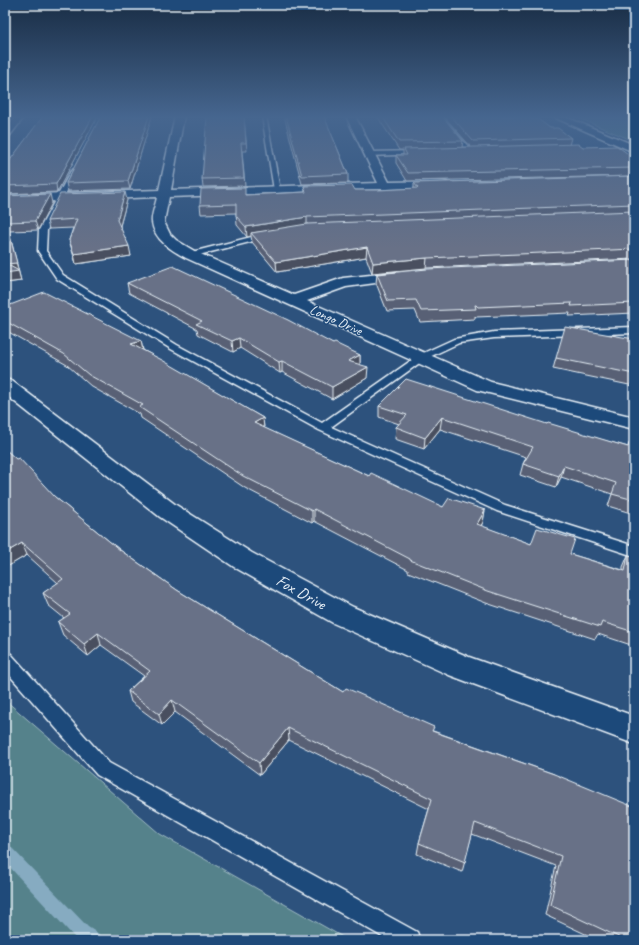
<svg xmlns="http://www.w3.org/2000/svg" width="639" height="945" font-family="Caveat,sans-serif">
  <rect width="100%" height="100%" fill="#2d527d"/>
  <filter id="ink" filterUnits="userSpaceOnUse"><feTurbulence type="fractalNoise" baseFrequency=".025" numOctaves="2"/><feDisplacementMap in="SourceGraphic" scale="8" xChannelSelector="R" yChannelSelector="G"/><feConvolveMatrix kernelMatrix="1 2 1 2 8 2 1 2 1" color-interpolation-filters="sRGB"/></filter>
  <g filter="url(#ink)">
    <g fill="#55828b" stroke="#9ebac2">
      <polygon points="573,116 634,116 634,141"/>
      <polygon points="5,700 160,834 348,940 5,940"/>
    </g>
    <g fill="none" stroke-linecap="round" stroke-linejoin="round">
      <polygon fill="#86abc1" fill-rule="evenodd" points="5,844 10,846 88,927 99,934 101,940 79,940 76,939 5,862"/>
      <g stroke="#e8f1f8" stroke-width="3">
        <g id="lane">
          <polygon points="262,116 266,116 280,190 277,192 274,190"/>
          <polygon points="437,116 442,116 471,150 471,152 467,152"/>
          <polygon points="420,151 422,152 422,154 369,156 366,154 369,152"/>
          <polygon points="74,169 77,171 47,230 46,251 63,275 177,345 322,423 419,355 454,339 494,332 634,327 634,333 494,338 459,343 425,359 331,427 505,505 634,546 634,556 497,511 319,430 171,349 57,279 38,251 39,230 71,171"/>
          <polygon points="267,233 271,235 270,237 191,257 187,255 188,253"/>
          <polygon points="5,652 11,654 109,763 417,932 420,940 388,940 97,775 5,670"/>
        </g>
      </g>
      <g stroke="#e8f1f8" stroke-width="3">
        <g id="street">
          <polygon points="16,116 25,116 8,138 5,139 5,130"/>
          <path d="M 175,116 L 184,116 L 171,190 L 378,183 L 346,116 L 355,116 L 389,182 L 443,181 L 447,182 L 449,184 L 447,186 L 443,187 L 169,197 L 164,222 L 170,234 L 176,240 L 196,252 L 294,295 L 343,278 L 407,271 L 412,272 L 414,275 L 412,278 L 346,287 L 307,301 L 491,382 L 634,417 L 634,429 L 477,390 L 186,258 C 173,251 154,240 152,222 C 151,215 156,204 157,197 L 5,203 L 5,195 L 159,190 Z"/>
          <polygon points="5,379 12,381 176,505 252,553 353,607 469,657 634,716 634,744 449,675 333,623 234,567 160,517 5,394"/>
        </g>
      </g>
      <g stroke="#e8f1f8" stroke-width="3">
        <polygon id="secondary" points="551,116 563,116 634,145 634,152"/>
      </g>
      <use href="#lane" fill="#1f4a7a" fill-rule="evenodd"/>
      <use href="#street" fill="#1f4a7a" fill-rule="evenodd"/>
      <use href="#secondary" fill="#1f4a7a" fill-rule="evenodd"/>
    </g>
    <g fill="#596174" stroke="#e8f1f8">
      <polygon points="43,116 98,116 57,192 5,194 5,167"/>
      <polygon points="101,116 152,116 130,189 68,191 66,183"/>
      <polygon points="244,116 247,151 242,151 245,186 203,187 202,179"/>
      <polygon points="284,116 324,116 348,174 348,183 302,184"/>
      <polygon points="377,116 442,116 463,141 462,147 471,147 444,116 526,116 531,119 571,138 569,145 634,158 634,176 407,181 396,163 396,155 403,155 403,150 399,150"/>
      <polygon points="634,176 634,259 426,268 372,273 366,257 277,272 252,242 251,236 247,237 237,225 236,213 201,214 200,205 245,195 305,192 304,186 355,190 377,190 414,189 414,183"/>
      <polygon points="5,196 52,203 38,230 9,231 21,281 5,283"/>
      <polygon points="127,200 120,226 131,256 76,264 69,240 73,228 49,229 47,221"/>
      <polygon points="634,260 634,313 569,316 570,313 476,317 475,316 475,319 420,322 415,310 387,311 376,283 377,274"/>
      <polygon points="127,283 333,344 360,355 360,365 367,378 332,399 282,372 280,373 240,348 233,352 198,334 197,329 129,293"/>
      <polygon points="5,307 141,341 143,350 263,418 264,428 369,476 443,507 485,510 483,522 481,526 531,544 570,554 623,570 623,567 628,555 634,557 634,646 598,634 595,639 486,603 408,572 408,570 314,521 312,523 245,488 141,418 140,414 92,387 67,365 5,330"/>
      <polygon points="634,339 634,386 553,369 556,358"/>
      <polygon points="379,406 547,424 628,447 634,444 634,514 608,506 612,494 561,477 556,487 520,475 523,464 526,457 440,429 424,449 395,439 396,427 399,424 379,417"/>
      <polygon points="5,449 55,497 120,550 177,590 343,692 433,731 554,774 632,940 598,940 545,915 556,866 472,834 462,872 417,854 419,843 429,809 289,740 260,775 175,712 162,725 131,702 128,691 144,676 101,645 88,656 63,635 58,622 64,618 48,605 43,593 58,583 27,555 5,568"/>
    </g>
    <g fill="#484f5e" stroke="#e8f1f8">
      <polygon points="93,116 98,116 57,192 56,184"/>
      <polygon points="149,116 152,116 130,189 128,181"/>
      <polygon points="125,192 127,200 119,229 117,220"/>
      <polygon points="50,194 52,203 38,230 35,221"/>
      <polygon points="307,217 307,226 251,233 251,236 247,237 246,227"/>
      <polygon points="6,222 21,281 5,283 5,273"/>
      <polygon points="129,246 131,256 76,264 74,254"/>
      <polygon points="367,247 366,257 277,272 276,262"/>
      <polygon points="427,258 426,268 372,273 373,263"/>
      <polygon points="239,338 240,348 233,352 232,341"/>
      <polygon points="141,341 143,351 131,344"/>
      <polygon points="360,355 360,366 348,361"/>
      <polygon points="282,361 282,372 280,373 279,362"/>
      <polygon points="368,367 367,378 332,399 332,387"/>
      <polygon points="442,417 440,429 424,449 425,438"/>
      <polygon points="263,418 264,429 254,423"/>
      <polygon points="564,466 561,477 556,487 559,476"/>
      <polygon points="314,509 314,521 312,523 312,511"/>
      <polygon points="485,510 483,522 475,537 477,524"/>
      <polygon points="22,543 27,555 5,568 5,553"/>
      <polygon points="98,633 101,645 88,656 84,644"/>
      <polygon points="172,700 175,712 162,725 159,714"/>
      <polygon points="288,728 289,740 260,775 259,763"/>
    </g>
    <g fill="#677187" stroke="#e8f1f8">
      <polygon points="43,116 93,116 56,184 5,186 5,167"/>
      <polygon points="101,116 149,116 128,181 66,183"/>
      <polygon points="207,116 244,116 246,143 241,143 244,178 202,179"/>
      <polygon points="286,116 324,116 348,174 302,176"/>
      <polygon points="382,116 442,116 463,141 399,142"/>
      <polygon points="451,116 526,116 531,119 538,119 550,128 558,128 571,138 473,141"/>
      <polygon points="579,144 583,147 617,146 634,158 634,168 408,173 396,155 407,155 404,149"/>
      <polygon points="634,176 634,204 307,217 246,227 236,216 236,204 200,205 201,189 245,188 245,195 306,192 304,186 352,185 355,190 377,190 418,188 414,183"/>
      <polygon points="125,192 117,220 129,246 74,254 69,240 77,219 47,221 60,194"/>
      <polygon points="50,194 35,221 6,222 17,263 6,264 19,271 5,273 5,196"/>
      <polygon points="634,211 634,249 427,258 373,263 367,247 276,262 251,233 307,224"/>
      <polygon points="634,260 634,303 571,306 572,303 478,307 476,305 475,305 476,309 421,311 416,300 388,301 377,274 427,269"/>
      <polygon points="173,266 288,320 333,344 335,343 360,355 348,361 368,367 332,387 282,361 279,362 239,338 232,341 196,324 202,321 127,283"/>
      <polygon points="44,292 141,341 131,344 162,360 263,418 254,423 369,476 371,473 443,507 449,498 485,510 477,524 531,544 537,528 575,539 570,554 625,571 628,555 634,557 634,632 602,622 600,627 488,591 410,560 410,559 314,509 312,511 243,476 139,407 143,405 89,375 64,354 5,321 5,307"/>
      <polygon points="565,327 634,339 634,374 556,358"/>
      <polygon points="406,379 547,424 548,423 628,447 629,443 634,444 634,500 612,494 616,483 564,466 559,476 523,464 533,447 442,417 425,438 396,427 407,415 379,406"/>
      <polygon points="5,449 16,459 19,458 55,497 120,550 177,590 343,692 346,688 434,727 432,731 554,774 634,807 634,923 632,940 625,940 550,905 561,856 475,823 465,862 419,843 432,799 288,728 259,763 172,700 159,714 128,691 150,671 98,633 84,644 58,622 70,614 43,593 63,579 22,543 5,553"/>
    </g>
  </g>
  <linearGradient id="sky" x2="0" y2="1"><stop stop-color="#192d45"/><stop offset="0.47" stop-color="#46668f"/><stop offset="1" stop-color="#46668f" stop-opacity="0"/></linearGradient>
  <rect width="639" height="249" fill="url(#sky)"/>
  <g text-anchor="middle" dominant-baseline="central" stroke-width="3" stroke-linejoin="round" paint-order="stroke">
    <g font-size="14" fill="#e8f1f8" stroke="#1f4a7a">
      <text transform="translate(336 320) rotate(24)">Longo Drive</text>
    </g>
    <g font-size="17" fill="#e8f1f8" stroke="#1f4a7a">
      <text transform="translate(301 592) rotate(29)">Fox Drive</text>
    </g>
  </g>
  <rect width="639" height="945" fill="none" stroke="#1f4a7a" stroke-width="20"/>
  <rect x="10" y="10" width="619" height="925" fill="none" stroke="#e8f1f8" stroke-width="1.5" filter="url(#ink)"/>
</svg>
